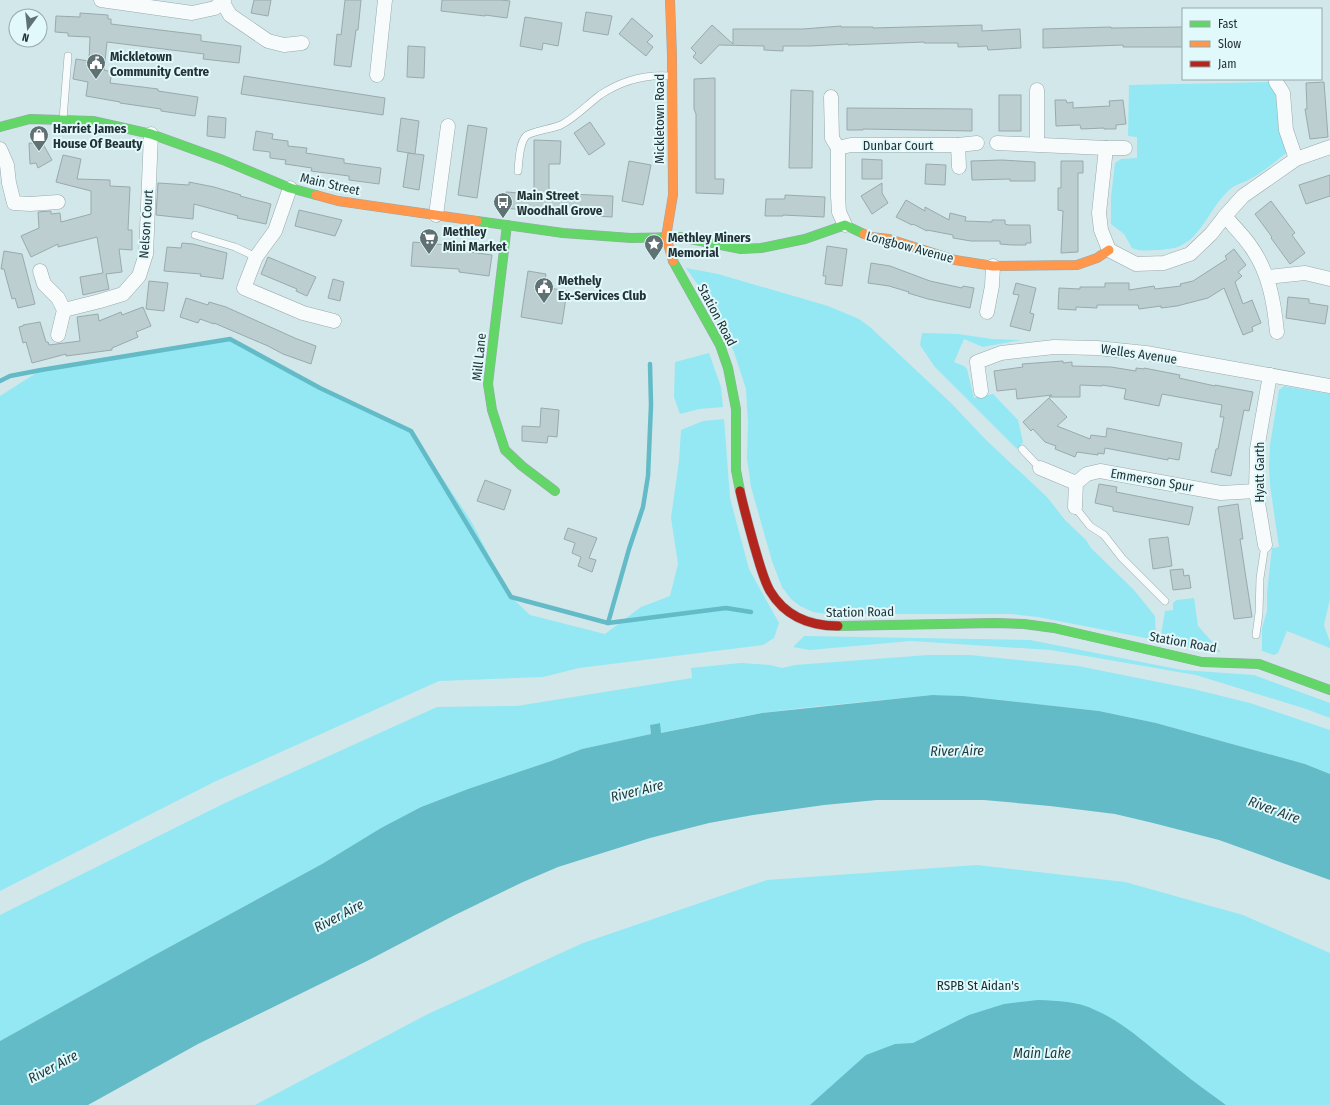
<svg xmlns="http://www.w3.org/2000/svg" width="1330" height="1105" font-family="'Fira Sans Condensed',sans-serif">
  <rect width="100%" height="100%" fill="#d2e7ea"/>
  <g fill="#93e8f3">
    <path d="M 1271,82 L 1277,97 L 1279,129 L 1289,151 C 1277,160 1265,171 1252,178 C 1246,182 1239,183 1233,187 C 1212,202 1203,236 1180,246 C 1174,249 1165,249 1159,250 C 1149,250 1141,252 1132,248 L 1124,234 L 1111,224 L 1111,197 L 1115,163 L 1121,159 L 1137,158 L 1137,137 L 1128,136 L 1129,85 Z"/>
    <polygon points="686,268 718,274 828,306 859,319 870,327 951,403 987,441 1047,497 1065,520 1086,540 1091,548 1134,590 1155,616 1156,640 1038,617 1010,614 827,614 813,612 800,606 791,599 782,587 772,561 751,487 747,458 748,423 746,389 734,352 712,305"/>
    <polygon points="922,333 958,334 992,339 1021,340 983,347 964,339 954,362 964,366 967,369 974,398 993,394 1018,420 1023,442 1017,449 934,366 920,345"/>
    <polygon points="230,339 320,388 411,431 471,521 511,597 530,615 605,634 641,607 670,596 678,564 671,518 679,461 681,430 703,421 724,419 730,498 749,569 779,623 774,638 763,645 579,668 543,677 439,681 214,782 0,891 0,396 41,370"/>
    <polygon points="709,353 721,387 723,407 699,409 680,414 674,397 675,362"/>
    <polygon points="1284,386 1330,394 1330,599 1324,625 1330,642 1330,648 1287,631 1278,653 1274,655 1262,651 1262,628 1267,611 1267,593 1272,548 1279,547 1270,485 1269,467 1270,445 1279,390"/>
    <polygon points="1194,598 1198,626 1221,652 1201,651 1160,641 1165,611 1173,610 1173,603 1177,600"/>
    <polygon points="804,636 1030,640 1182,670 1254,675 1330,703 1330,718 1306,709 1196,675 1051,650 911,641 810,650 793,647"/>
    <polygon points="928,655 970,655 1078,666 1193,689 1250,703 1330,730 1330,774 1305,764 1156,723 1099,711 963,696 932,695 802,708 761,713 660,733 659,723 650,725 651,734 582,749 551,761 468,789 421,807 381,828 322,864 151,957 0,1041 0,915 225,803 437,707 517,706 692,678 691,668 741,663 770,665 782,668 795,665"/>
    <polygon points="977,865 1125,882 1243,915 1330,953 1330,1105 255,1105 428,1014 583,943 767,880"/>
  </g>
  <g fill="#62bbc6">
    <polygon points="932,695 963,696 1099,711 1156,723 1305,764 1330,774 1330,880 1219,840 1153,823 1115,814 1050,806 984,800 877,800 824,805 753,815 709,823 650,838 558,867 523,882 453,916 367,961 198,1044 88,1105 0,1105 0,1041 151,957 322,864 381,828 421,807 468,789 551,761 582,749 651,734 650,725 660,723 661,733 762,713"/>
    <path d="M 1038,1000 C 1057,1001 1078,1001 1095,1010 C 1119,1020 1138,1037 1158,1053 C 1180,1071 1202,1088 1226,1105 L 810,1105 L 866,1055 L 895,1044 L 913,1043 L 969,1015 L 1004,1004 Z"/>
  </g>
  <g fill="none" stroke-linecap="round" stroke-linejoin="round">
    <g stroke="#62bbc6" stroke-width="4.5">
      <polyline points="0,381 10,376 41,370 230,339 320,388 411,431 511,597 608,623 726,608 751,612"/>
      <polyline points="608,623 629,549 643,507 648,476 651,405 650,364"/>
    </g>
  </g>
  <g fill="#bdced1" stroke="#99aaac">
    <polygon points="254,0 271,0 268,16 251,13"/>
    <polygon points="345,0 361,0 358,30 356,30 351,67 334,65 337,34 341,35"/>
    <polygon points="442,0 501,0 510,1 507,18 485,15 485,16 441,11"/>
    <polygon points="586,12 612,16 608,35 583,31"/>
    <polygon points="80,13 108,15 108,19 111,19 111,24 201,35 201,41 241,46 239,63 203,59 204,54 107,42 104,70 112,72 110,83 158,89 158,91 198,97 195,116 161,111 161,109 120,103 120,102 86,96 88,82 73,79 76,59 89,61 90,37 68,36 68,33 55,32 56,16 80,17"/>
    <polygon points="525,17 562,23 558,46 543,43 542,50 520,46"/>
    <polygon points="632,18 653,36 647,42 653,47 646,56 619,34"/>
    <polygon points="712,25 733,44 733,29 803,29 841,26 841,27 873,27 873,28 982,25 982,31 1020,29 1021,48 988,50 987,46 958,47 958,43 924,43 924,42 848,45 848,44 810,46 783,46 783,51 764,50 764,46 719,45 701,64 693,57 696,53 691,48"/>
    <polygon points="1111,27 1111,28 1183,27 1183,47 1123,47 1123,45 1043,48 1043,29"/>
    <polygon points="408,46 425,47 424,78 407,77"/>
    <polygon points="244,76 385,98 383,115 241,94"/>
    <polygon points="715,78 715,179 724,179 723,194 696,193 696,114 694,109 694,79"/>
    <polygon points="1324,82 1328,137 1310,139 1305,109 1307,109 1306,83"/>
    <polygon points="791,90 813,91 812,168 789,168"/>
    <rect x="999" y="95" width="22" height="36"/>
    <polygon points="1055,100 1066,100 1067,103 1073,102 1073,108 1110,106 1109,101 1123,100 1126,124 1116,125 1116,129 1104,129 1104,128 1081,129 1080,125 1056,126"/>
    <polygon points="847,108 972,109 972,131 863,129 863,130 847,130"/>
    <polygon points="208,116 226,118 225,138 207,136"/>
    <polygon points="401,118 419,121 415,154 397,151"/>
    <polygon points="590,122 605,144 589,155 574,133"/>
    <polygon points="468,125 487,128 477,198 458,195"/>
    <polygon points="256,131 273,134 272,139 288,141 288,146 307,148 306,153 344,159 344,163 381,168 379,184 349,180 349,176 311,171 312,168 285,164 286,160 270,158 270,152 253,150"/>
    <polygon points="534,140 561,141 560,164 549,164 549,196 571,197 571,194 613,196 612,217 560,214 505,208 506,192 534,194"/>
    <polygon points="29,143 43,144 52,160 38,168 36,163 30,164"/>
    <polygon points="408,153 424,155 419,190 403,187"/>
    <polygon points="63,155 81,159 77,179 110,180 110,186 130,187 128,230 132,230 132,250 119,249 122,272 106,274 109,289 83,295 80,277 103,273 97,237 58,247 58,244 31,257 21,236 39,228 38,212 51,211 51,214 60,213 61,222 91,214 91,191 56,182"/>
    <polygon points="862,159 882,160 882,179 862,179"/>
    <polygon points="1002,160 1035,162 1035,181 1010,181 1010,179 972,180 971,161"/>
    <polygon points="629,161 651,165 643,205 622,201"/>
    <polygon points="1061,161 1083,161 1083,173 1078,173 1078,252 1061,253 1063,211 1058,210 1058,188 1061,188"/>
    <polygon points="926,164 946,165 945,185 925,184"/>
    <polygon points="1330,175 1330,196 1306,204 1299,185"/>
    <polygon points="189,182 214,187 241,195 240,196 271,204 266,224 237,218 238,216 194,204 193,219 156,215 158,183 189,185"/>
    <polygon points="882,183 882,193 888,203 872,214 861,196"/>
    <polygon points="785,195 825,197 824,217 783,215 783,216 765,216 766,199 785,199"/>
    <polygon points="906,200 925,211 925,207 949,220 950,213 966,217 965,221 992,222 992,220 1005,220 1005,224 1008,225 1030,225 1031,243 1026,243 1026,245 1012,245 1000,244 1000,241 971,241 953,238 953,235 927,230 927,231 913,224 912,225 896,217"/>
    <polygon points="1271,201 1295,233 1292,235 1305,253 1290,264 1271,238 1272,237 1255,214"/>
    <polygon points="299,210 325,216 342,220 335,236 295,226"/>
    <polygon points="413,242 447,245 447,249 492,255 489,276 459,272 459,269 411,266"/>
    <polygon points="182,243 193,244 227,253 223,279 200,276 201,274 164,271 167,247 181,248"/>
    <polygon points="827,246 847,249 842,286 825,284 826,276 823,276"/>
    <polygon points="1234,249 1246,265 1238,272 1242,276 1235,282 1243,304 1252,300 1261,323 1252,327 1253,331 1243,335 1224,288 1208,298 1177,306 1161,308 1161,306 1139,309 1138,305 1097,305 1097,308 1076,307 1076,310 1058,309 1059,288 1080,289 1080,287 1105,287 1105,283 1129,283 1129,290 1154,286 1155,289 1181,286 1180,284 1193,281 1227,259 1225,256"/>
    <polygon points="4,251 22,254 35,304 18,308 15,298 12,299 4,269 1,269"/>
    <polygon points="268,257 316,277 307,296 296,291 297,289 261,274"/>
    <polygon points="871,263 890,266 930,281 962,288 963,286 974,288 970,308 928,299 908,293 909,292 889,286 868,283"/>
    <polygon points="528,271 546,274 544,287 567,291 562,324 521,317"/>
    <polygon points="333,279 344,282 340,301 328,298"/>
    <polygon points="149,281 168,283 164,311 146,309"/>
    <polygon points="1016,283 1036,288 1030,313 1034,314 1030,331 1010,326 1019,295 1013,294"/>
    <polygon points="1288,297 1309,299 1309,303 1328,306 1325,324 1286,318"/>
    <polygon points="186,298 208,305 209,302 226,307 297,339 316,346 311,364 283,354 268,346 214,323 214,324 200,319 198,323 180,317"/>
    <polygon points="143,307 151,326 136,332 138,337 112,348 112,350 74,355 66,356 66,354 32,363 26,342 23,343 19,327 23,326 23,325 40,322 46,342 48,342 49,345 80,341 77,317 98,314 99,321 121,312 122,315"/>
    <polygon points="1063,361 1063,363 1072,362 1072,366 1111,367 1136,371 1136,368 1144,369 1144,368 1180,375 1179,378 1215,386 1215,385 1253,392 1249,411 1244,410 1231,476 1211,472 1216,449 1218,449 1224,417 1220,417 1222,405 1162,394 1159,406 1124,399 1126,389 1102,385 1102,386 1080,385 1080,397 1049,397 1052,395 1017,399 1016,389 997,391 994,371 1023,367 1022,364"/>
    <polygon points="1049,398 1067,417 1057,426 1090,439 1091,435 1106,437 1107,428 1182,443 1179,460 1168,458 1168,460 1105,448 1104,454 1098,453 1098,455 1077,452 1075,457 1055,449 1056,446 1045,442 1033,429 1031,431 1023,422"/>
    <polygon points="541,408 559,410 557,437 548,436 547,443 522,441 522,426 540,427"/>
    <polygon points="485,480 511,490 504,510 477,501"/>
    <polygon points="1099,484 1117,487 1116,492 1193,507 1189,525 1113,511 1113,507 1095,503"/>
    <polygon points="1238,504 1243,539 1240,539 1252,617 1234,619 1218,507"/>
    <polygon points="568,528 597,538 589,558 596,560 592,572 578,566 581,557 572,553 575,543 564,539"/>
    <polygon points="1168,537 1172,566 1153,569 1149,539"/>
    <polygon points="1183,569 1184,576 1189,575 1191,588 1173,590 1170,570"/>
  </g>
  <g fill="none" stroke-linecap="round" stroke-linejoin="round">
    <g stroke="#98a9ab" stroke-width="8">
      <g id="lane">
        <polyline points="63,119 68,56"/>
        <path d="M 518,171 C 519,161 519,144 526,136 C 531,131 552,129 561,125 C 576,117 587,105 600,95 C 621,81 645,74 670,76"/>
        <polyline points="195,235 235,247 256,257"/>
        <polyline points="1022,449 1040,468"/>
        <polyline points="1075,507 1090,526 1104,535 1122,558 1165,601"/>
        <polyline points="1256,635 1259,613 1260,578 1265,545"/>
      </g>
    </g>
    <g stroke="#98a9ab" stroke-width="15">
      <g id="street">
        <polyline points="101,0 192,13 215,8 224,0"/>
        <polyline points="222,1 230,15 268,41 284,45 302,43"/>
        <polyline points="377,75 385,0"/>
        <polyline points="1276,82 1283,93 1286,130 1296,159"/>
        <polyline points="831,97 832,138 838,148 838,196 839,212 845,225"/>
        <polyline points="997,143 1106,148 1125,148"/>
        <polyline points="1037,144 1037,90"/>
        <polyline points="958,145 959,167"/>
        <polyline points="838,148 851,145 958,145 977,143"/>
        <polyline points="1106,148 1099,213 1101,230 1109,250 1136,264 1164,263 1190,254 1211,234 1225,216 1243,196 1296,159 1330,147"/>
        <polyline points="0,149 7,165 9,183 14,203 30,204 58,202"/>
        <polyline points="290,188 275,231 256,257 244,288 303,313 334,321"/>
        <polyline points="436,215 448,126"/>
        <path d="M 1225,216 C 1233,226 1244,236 1251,247 C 1269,272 1274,302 1277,332"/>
        <polyline points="40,271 44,284 58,298 64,310 58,335"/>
        <polyline points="1267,277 1305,273 1330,279"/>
        <polyline points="64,310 100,301 123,294 139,276 146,254 151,134"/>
        <polyline points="987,312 992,286 993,266"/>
        <polyline points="981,391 977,362 1001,353 1054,347 1097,348 1146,353 1330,386"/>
        <polyline points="1040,468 1076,483"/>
        <polyline points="1075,507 1076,483 1087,474 1100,471 1221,493 1256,491"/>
        <polyline points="1265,545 1256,491 1257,449 1270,375"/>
      </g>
    </g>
    <g stroke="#98a9ab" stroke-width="10">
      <g id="fast">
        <polyline points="0,127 30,119 93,121 151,134 223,160 290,188 316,195"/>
        <polyline points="477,221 563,233 631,238 680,237 741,249 761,248 805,239 845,225 864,234"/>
        <polyline points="507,225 488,384 492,410 505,450 522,466 555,491"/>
        <polyline points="673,261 720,345 728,368 736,409 736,470 740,491"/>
        <polyline points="838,626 995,623 1024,624 1054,628 1202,662 1259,664 1330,690"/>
      </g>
    </g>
    <g stroke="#98a9ab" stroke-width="10">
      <g id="slow">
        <polyline points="670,0 672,56 673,195 666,237 673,261"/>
        <polyline points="316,195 338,201 477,221"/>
        <polyline points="864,234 871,237 889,239 955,260 993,266 1077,265 1097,258 1109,250"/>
      </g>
    </g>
    <g stroke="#98a9ab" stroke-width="10">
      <path id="jam" d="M 740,491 C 744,509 749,527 754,545 C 758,558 763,579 770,591 C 785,616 810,626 838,626"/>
    </g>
    <use href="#lane" stroke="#f8fbfc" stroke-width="7"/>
    <use href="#street" stroke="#f8fbfc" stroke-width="14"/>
    <use href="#fast" stroke="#63d668" stroke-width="9"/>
    <use href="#slow" stroke="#ff974d" stroke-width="9"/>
    <use href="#jam" stroke="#b3261e" stroke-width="9"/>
  </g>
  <defs>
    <g id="civic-pin" transform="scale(1)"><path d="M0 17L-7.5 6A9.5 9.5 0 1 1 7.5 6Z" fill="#607174" stroke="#e2f9fc"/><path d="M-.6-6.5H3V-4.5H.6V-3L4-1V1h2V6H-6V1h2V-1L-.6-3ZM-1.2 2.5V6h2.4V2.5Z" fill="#fff"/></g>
    <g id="shop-pin" transform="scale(1)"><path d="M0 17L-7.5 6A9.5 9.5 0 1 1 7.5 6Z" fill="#607174" stroke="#e2f9fc"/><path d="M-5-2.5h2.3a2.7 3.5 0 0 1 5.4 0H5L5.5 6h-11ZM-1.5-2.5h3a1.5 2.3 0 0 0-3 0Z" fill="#fff"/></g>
    <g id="bus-pin" transform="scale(1)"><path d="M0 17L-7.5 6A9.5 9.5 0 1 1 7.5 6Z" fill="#607174" stroke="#e2f9fc"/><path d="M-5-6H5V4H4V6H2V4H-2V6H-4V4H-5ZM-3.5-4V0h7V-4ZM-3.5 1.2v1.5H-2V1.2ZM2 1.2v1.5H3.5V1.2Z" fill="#fff"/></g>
    <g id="supermarket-pin" transform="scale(1)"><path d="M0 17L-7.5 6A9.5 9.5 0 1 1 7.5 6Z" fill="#607174" stroke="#e2f9fc"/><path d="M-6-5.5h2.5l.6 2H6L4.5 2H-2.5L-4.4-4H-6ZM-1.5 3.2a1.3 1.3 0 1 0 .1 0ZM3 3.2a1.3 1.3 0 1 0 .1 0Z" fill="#fff"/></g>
    <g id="sight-pin" transform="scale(1)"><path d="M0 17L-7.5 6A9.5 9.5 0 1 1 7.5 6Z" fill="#607174" stroke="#e2f9fc"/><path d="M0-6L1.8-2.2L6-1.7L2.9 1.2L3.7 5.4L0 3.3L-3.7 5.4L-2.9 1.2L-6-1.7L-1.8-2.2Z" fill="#fff"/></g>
  </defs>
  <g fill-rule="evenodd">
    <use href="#civic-pin" x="96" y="63"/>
    <use href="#shop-pin" x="39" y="135"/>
    <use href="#bus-pin" x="503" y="202"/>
    <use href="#supermarket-pin" x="429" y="238"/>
    <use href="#sight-pin" x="654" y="244"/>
    <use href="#civic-pin" x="544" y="287"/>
  </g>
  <g text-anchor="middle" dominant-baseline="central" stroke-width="4" stroke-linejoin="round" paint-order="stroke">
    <g font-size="13" font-weight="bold" fill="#233235" stroke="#e2f9fc" text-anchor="start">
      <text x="110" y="56">Mickletown<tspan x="110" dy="15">Community Centre</tspan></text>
      <text x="53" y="128">Harriet James<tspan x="53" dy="15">House Of Beauty</tspan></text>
      <text x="517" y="195">Main Street<tspan x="517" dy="15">Woodhall Grove</tspan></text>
      <text x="443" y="231">Methley<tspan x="443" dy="15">Mini Market</tspan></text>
      <text x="668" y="237">Methley Miners<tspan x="668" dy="15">Memorial</tspan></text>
      <text x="558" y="280">Methely<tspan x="558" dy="15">Ex-Services Club</tspan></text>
    </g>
    <g font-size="13" fill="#233235" stroke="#e2f9fc">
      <text transform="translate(659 119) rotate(-90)">Mickletown Road</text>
      <text x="898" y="145">Dunbar Court</text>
      <text transform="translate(330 184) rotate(13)">Main Street</text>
      <text transform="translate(146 224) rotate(-86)">Nelson Court</text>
      <text transform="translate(910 247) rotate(15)">Longbow Avenue</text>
      <text transform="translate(717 315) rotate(62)">Station Road</text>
      <text transform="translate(1139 354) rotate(8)">Welles Avenue</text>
      <text transform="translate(479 357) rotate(-84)">Mill Lane</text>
      <text transform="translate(1259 472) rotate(-90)">Hyatt Garth</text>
      <text transform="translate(1152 480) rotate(10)">Emmerson Spur</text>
      <text transform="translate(860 612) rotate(-1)">Station Road</text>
      <text transform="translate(1183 642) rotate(10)">Station Road</text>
    </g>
    <g font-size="13" fill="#152e31" stroke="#e2f9fc">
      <text x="978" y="985">RSPB St Aidan's</text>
    </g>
    <g font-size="14" font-style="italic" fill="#223b3e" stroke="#e2f9fc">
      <text transform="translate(957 751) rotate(-1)">River Aire</text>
      <text transform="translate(637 791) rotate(-14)">River Aire</text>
      <text transform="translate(1274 810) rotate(20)">River Aire</text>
      <text transform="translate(339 916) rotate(-28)">River Aire</text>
      <text x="1042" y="1053">Main Lake</text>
      <text transform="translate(53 1067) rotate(-28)">River Aire</text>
    </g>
  </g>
  <rect x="1182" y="8" width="140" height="72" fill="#e2f9fc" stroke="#96a9ac"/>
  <rect x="1190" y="21" width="20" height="6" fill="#63d668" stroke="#96a9ac"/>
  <text x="1218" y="28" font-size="12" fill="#233235">Fast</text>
  <rect x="1190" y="41" width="20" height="6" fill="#ff974d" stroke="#96a9ac"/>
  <text x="1218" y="48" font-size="12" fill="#233235">Slow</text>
  <rect x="1190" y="61" width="20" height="6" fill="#b3261e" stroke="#96a9ac"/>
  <text x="1218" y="68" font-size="12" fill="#233235">Jam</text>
  <g transform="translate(28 28) rotate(195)"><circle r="19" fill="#e2f9fc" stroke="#96a9ac"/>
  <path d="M0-3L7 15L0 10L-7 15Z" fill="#607174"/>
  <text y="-6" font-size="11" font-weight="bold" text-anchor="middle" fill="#233235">N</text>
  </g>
</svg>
